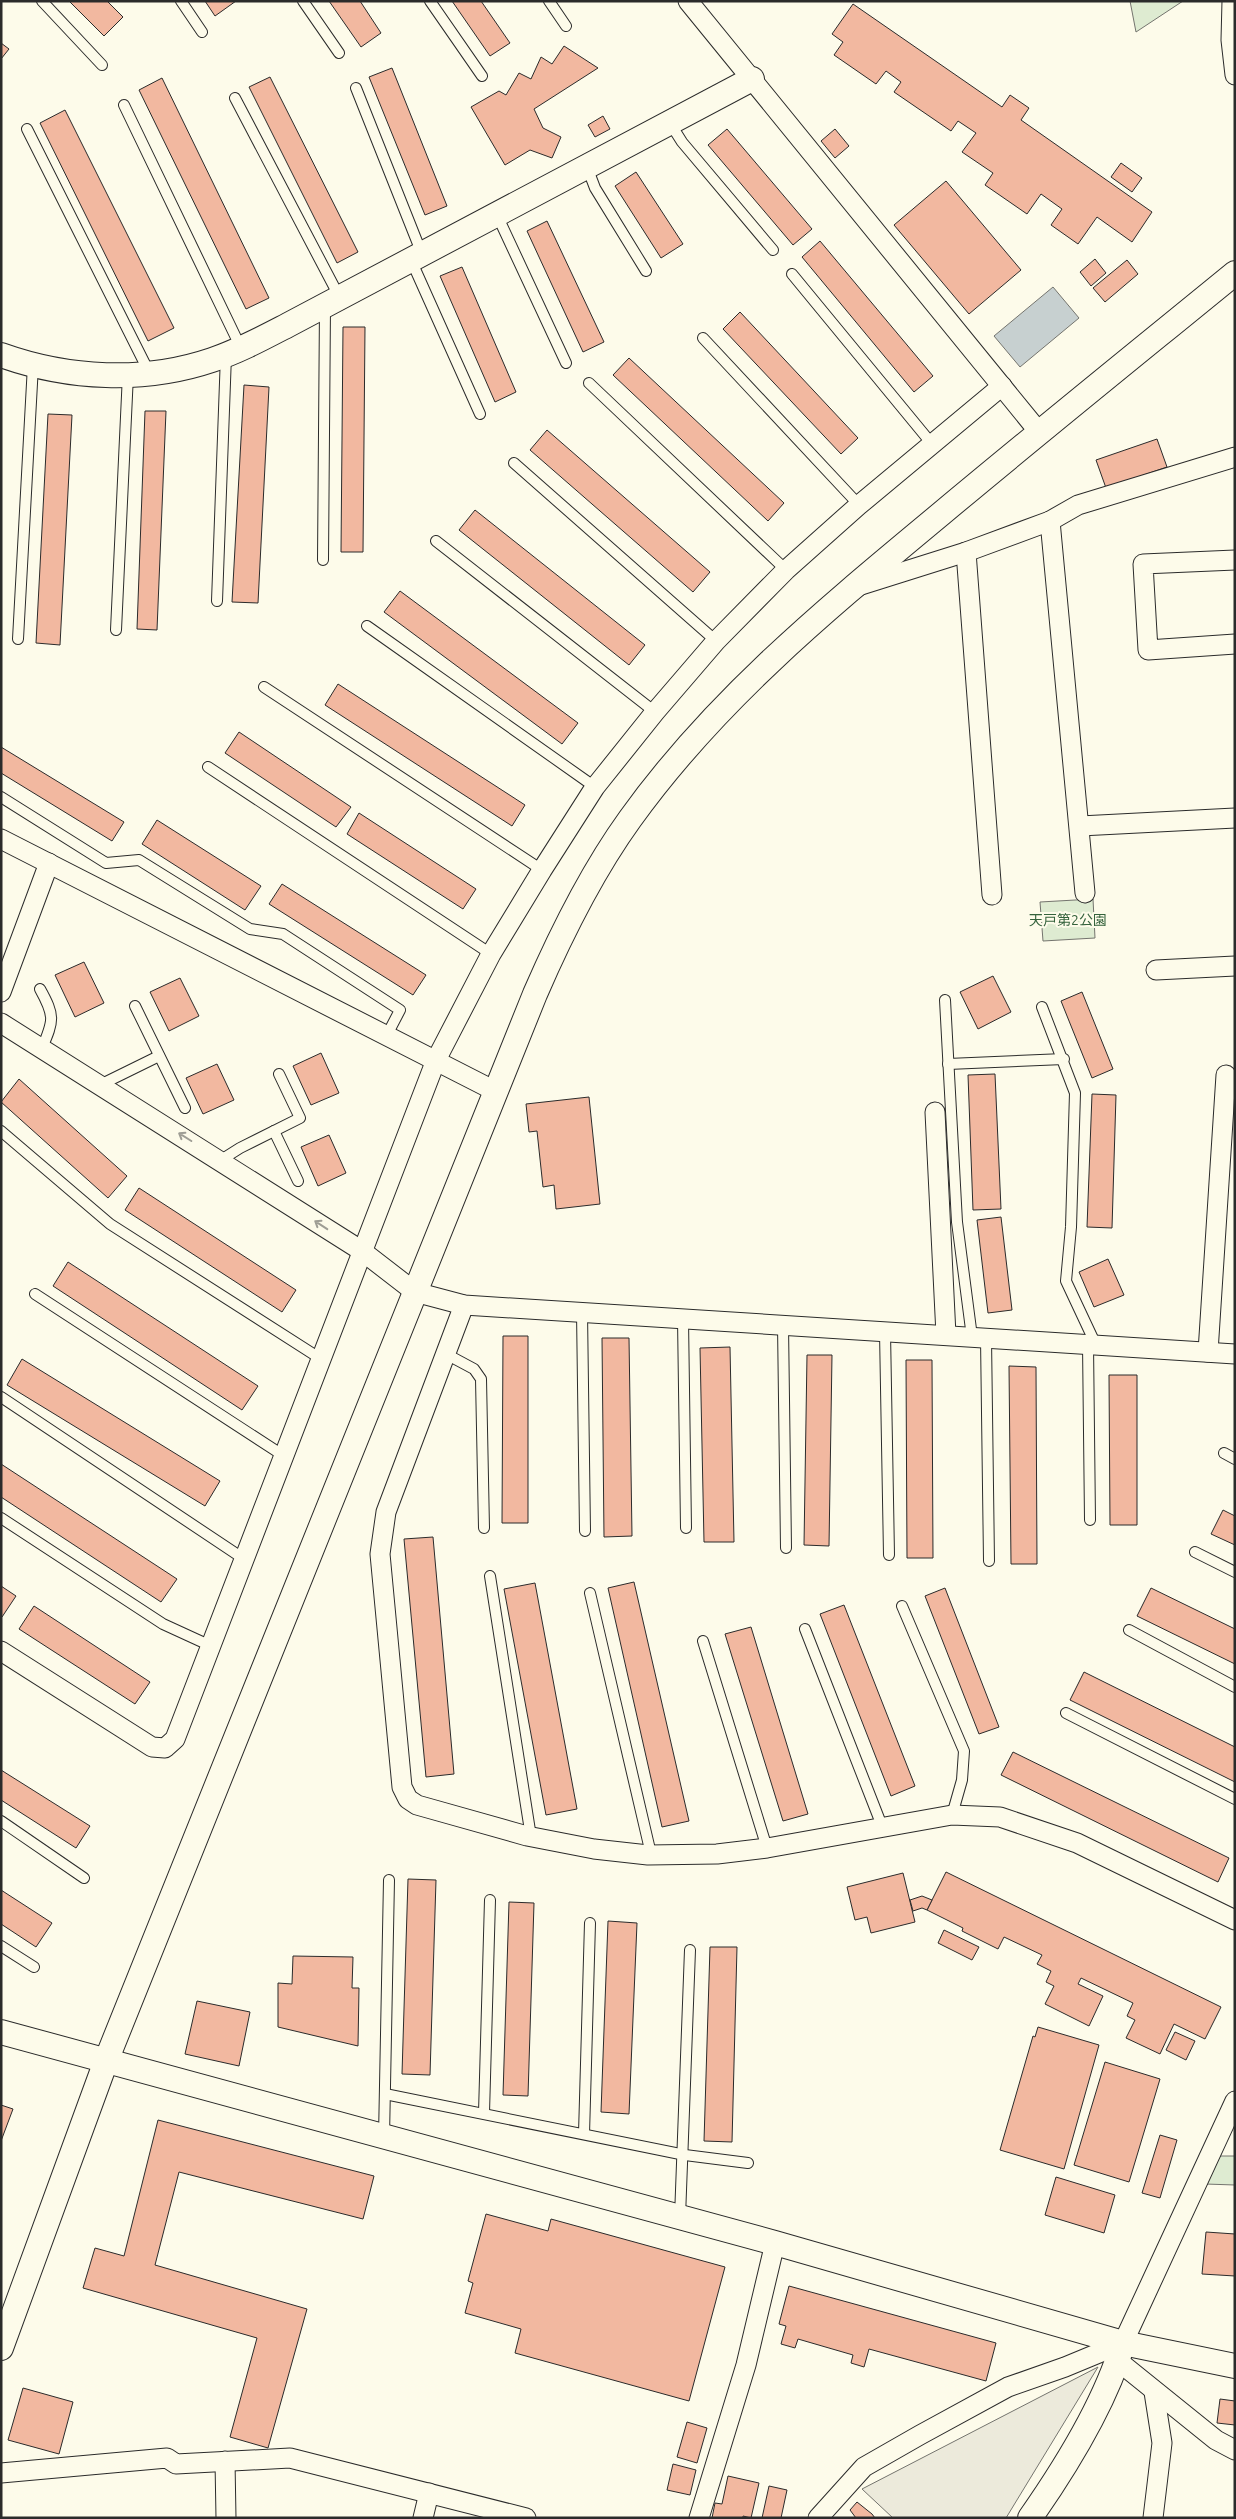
<svg xmlns="http://www.w3.org/2000/svg" width="1236" height="2519" font-family="Ubuntu,'Noto Sans JP',sans-serif">
  <rect width="100%" height="100%" fill="#fdfbea"/>
  <g fill="#deebd1" stroke="#74746e">
    <polygon points="1130,1 1183,1 1136,32"/>
    <polygon points="1093,899 1095,938 1043,941 1040,902"/>
    <polygon points="1217,2156 1235,2156 1235,2185 1205,2184"/>
  </g>
  <polygon fill="#eceadb" stroke="#74746e" points="1098,2367 1006,2518 893,2518 862,2489"/>
  <polygon fill="#c7d0d0" stroke="#74746e" points="1053,287 1079,318 1020,367 994,336"/>
  <g fill="#f2b8a0" stroke="#2b2b2b">
    <polygon points="69,1 107,1 123,17 104,36"/>
    <polygon points="205,1 236,1 215,16"/>
    <polygon points="329,1 360,1 381,33 361,47"/>
    <polygon points="452,1 481,1 510,43 490,56"/>
    <polygon points="853,4 1002,107 1010,95 1029,108 1021,120 1152,212 1132,242 1097,217 1078,244 1051,225 1062,209 1041,194 1027,214 985,185 993,173 962,152 976,133 958,121 951,131 894,92 901,82 886,71 876,84 834,55 843,42 832,34"/>
    <polygon points="1,43 9,49 1,59"/>
    <polygon points="564,46 598,68 534,109 543,128 561,137 552,158 530,150 505,165 471,107 499,91 506,95 519,73 531,79 541,57 552,64"/>
    <polygon points="392,68 447,206 425,215 369,77"/>
    <polygon points="270,77 358,252 337,263 249,87"/>
    <polygon points="162,78 269,298 246,309 139,90"/>
    <polygon points="65,110 174,328 148,341 40,123"/>
    <polygon points="603,116 610,129 595,137 588,125"/>
    <polygon points="727,129 812,229 793,245 708,145"/>
    <polygon points="835,129 849,146 835,158 821,141"/>
    <polygon points="1121,163 1142,178 1132,192 1111,177"/>
    <polygon points="636,172 683,244 661,258 615,186"/>
    <polygon points="946,181 1021,270 969,314 894,225"/>
    <polygon points="547,221 604,342 583,352 527,231"/>
    <polygon points="820,241 933,376 914,392 802,257"/>
    <polygon points="1095,259 1106,273 1091,286 1080,272"/>
    <polygon points="1127,260 1138,274 1105,302 1093,288"/>
    <polygon points="462,267 516,392 495,402 440,276"/>
    <polygon points="740,312 858,438 841,454 723,329"/>
    <polygon points="343,327 365,327 363,552 341,552"/>
    <polygon points="629,358 784,503 768,521 613,375"/>
    <polygon points="244,385 269,387 258,603 232,602"/>
    <polygon points="145,411 166,411 157,630 137,629"/>
    <polygon points="48,414 72,415 60,645 36,643"/>
    <polygon points="547,430 710,572 693,592 530,450"/>
    <polygon points="1157,439 1167,467 1106,488 1096,460"/>
    <polygon points="475,510 645,645 629,665 459,530"/>
    <polygon points="400,591 578,723 562,744 384,612"/>
    <polygon points="338,684 525,805 512,826 325,705"/>
    <polygon points="239,732 351,807 336,827 225,753"/>
    <polygon points="1,747 124,822 112,841 1,773"/>
    <polygon points="359,813 476,889 463,909 347,834"/>
    <polygon points="157,820 261,886 245,910 142,844"/>
    <polygon points="282,884 426,975 413,995 269,904"/>
    <polygon points="84,962 104,1003 75,1017 55,975"/>
    <polygon points="993,976 1011,1012 978,1029 960,992"/>
    <polygon points="180,978 199,1016 169,1031 150,992"/>
    <polygon points="1082,992 1113,1069 1092,1078 1061,1001"/>
    <polygon points="321,1053 339,1093 311,1105 293,1066"/>
    <polygon points="217,1064 234,1100 203,1114 186,1078"/>
    <polygon points="995,1074 1001,1209 973,1210 968,1075"/>
    <polygon points="19,1079 127,1176 108,1198 1,1102"/>
    <polygon points="1092,1094 1116,1095 1112,1228 1087,1227"/>
    <polygon points="589,1097 600,1204 556,1209 554,1185 543,1187 537,1131 529,1132 526,1104"/>
    <polygon points="329,1135 346,1173 318,1186 301,1147"/>
    <polygon points="139,1188 296,1290 282,1312 125,1210"/>
    <polygon points="1001,1217 1012,1310 988,1313 977,1220"/>
    <polygon points="1108,1259 1124,1295 1094,1307 1079,1272"/>
    <polygon points="68,1262 258,1386 242,1410 53,1286"/>
    <polygon points="503,1336 528,1336 528,1523 502,1523"/>
    <polygon points="602,1338 629,1338 632,1536 604,1537"/>
    <polygon points="730,1347 734,1542 704,1542 700,1348"/>
    <polygon points="807,1355 832,1355 829,1546 804,1545"/>
    <polygon points="22,1359 220,1481 205,1506 7,1385"/>
    <polygon points="906,1360 932,1360 933,1558 907,1558"/>
    <polygon points="1009,1366 1036,1367 1037,1564 1011,1564"/>
    <polygon points="1109,1375 1137,1375 1137,1525 1110,1525"/>
    <polygon points="1,1464 177,1579 161,1602 1,1497"/>
    <polygon points="1223,1510 1235,1516 1235,1545 1211,1534"/>
    <polygon points="433,1537 454,1774 426,1777 404,1539"/>
    <polygon points="634,1582 689,1821 662,1827 608,1588"/>
    <polygon points="535,1583 577,1809 546,1815 504,1589"/>
    <polygon points="1,1586 16,1596 2,1617 1,1616"/>
    <polygon points="945,1588 999,1727 979,1734 925,1596"/>
    <polygon points="1151,1588 1235,1629 1235,1664 1137,1616"/>
    <polygon points="844,1605 915,1786 891,1796 820,1614"/>
    <polygon points="34,1606 150,1682 135,1704 19,1629"/>
    <polygon points="751,1627 808,1814 783,1821 725,1634"/>
    <polygon points="1084,1672 1235,1747 1235,1782 1070,1700"/>
    <polygon points="1013,1752 1229,1858 1218,1882 1001,1775"/>
    <polygon points="1,1770 90,1826 76,1848 1,1800"/>
    <polygon points="946,1872 1221,2007 1205,2039 1174,2024 1160,2054 1126,2038 1135,2020 1127,2016 1133,2003 1081,1978 1078,1984 1103,1996 1089,2026 1045,2004 1054,1986 1046,1982 1051,1971 1037,1964 1042,1955 1004,1937 998,1949 962,1931 963,1928 927,1910"/>
    <polygon points="903,1873 915,1922 871,1933 867,1917 855,1920 847,1887"/>
    <polygon points="408,1879 436,1880 430,2075 402,2074"/>
    <polygon points="1,1890 52,1923 36,1947 1,1924"/>
    <polygon points="922,1896 932,1900 927,1910 922,1908 913,1911 910,1900"/>
    <polygon points="509,1902 534,1903 528,2096 503,2095"/>
    <polygon points="608,1921 637,1923 629,2114 601,2112"/>
    <polygon points="944,1930 979,1947 972,1960 938,1943"/>
    <polygon points="710,1947 737,1947 732,2142 704,2141"/>
    <polygon points="293,1956 353,1957 352,1988 359,1988 358,2046 278,2027 278,1983 292,1984"/>
    <polygon points="197,2001 250,2012 239,2066 185,2054"/>
    <polygon points="1038,2027 1099,2045 1064,2169 1000,2150 1033,2036 1035,2037"/>
    <polygon points="1175,2032 1195,2041 1186,2060 1166,2050"/>
    <polygon points="1105,2062 1160,2079 1129,2182 1074,2165"/>
    <polygon points="1,2105 13,2109 1,2141"/>
    <polygon points="158,2120 374,2176 363,2219 179,2172 155,2265 307,2309 268,2448 230,2437 257,2338 83,2288 95,2248 124,2256"/>
    <polygon points="1160,2135 1177,2140 1160,2198 1142,2193"/>
    <polygon points="1056,2177 1115,2195 1104,2233 1045,2215"/>
    <polygon points="486,2214 548,2231 551,2219 725,2267 689,2401 515,2353 521,2329 465,2313 473,2283 468,2281"/>
    <polygon points="1206,2232 1235,2234 1235,2276 1202,2274"/>
    <polygon points="789,2286 996,2343 986,2381 869,2349 864,2367 851,2363 853,2355 798,2339 795,2348 781,2344 786,2326 779,2324"/>
    <polygon points="23,2388 73,2402 59,2454 8,2440"/>
    <polygon points="1220,2399 1235,2401 1235,2425 1217,2423"/>
    <polygon points="687,2422 707,2428 697,2463 677,2457"/>
    <polygon points="673,2464 696,2470 690,2495 667,2490"/>
    <polygon points="728,2476 759,2483 751,2518 743,2516 743,2518 712,2518 715,2503 722,2504"/>
    <polygon points="769,2486 787,2490 781,2518 762,2518"/>
    <polygon points="857,2502 872,2514 875,2518 856,2518 850,2510"/>
  </g>
  <g fill="none" stroke-linecap="round" stroke-linejoin="round">
    <g stroke="#2b2b2b" stroke-width="12">
      <g id="service">
        <polyline points="42,1 102,65"/>
        <polyline points="181,1 202,32"/>
        <polyline points="303,1 339,53"/>
        <polyline points="430,1 482,76"/>
        <polyline points="549,1 566,26"/>
        <polyline points="356,88 422,254"/>
        <polyline points="235,98 340,298"/>
        <polyline points="124,105 241,348"/>
        <polyline points="670,123 682,142 773,250"/>
        <polyline points="27,129 149,372"/>
        <polyline points="587,167 595,188 646,271"/>
        <polyline points="497,215 566,363"/>
        <polyline points="411,260 480,414"/>
        <polyline points="792,274 932,444"/>
        <polyline points="703,338 859,505"/>
        <polyline points="589,383 786,570"/>
        <polyline points="514,463 716,641"/>
        <polyline points="436,541 655,712"/>
        <polyline points="323,560 325,306"/>
        <polyline points="217,601 226,355"/>
        <polyline points="367,626 595,787"/>
        <polyline points="116,630 128,374"/>
        <polyline points="18,639 33,365"/>
        <polyline points="264,687 542,870"/>
        <polyline points="208,767 491,954"/>
        <polyline points="1,797 106,863 139,860 250,929 283,934 400,1010 387,1035"/>
        <path d="M 40,989 C 55,1016 54,1020 42,1048"/>
        <polyline points="945,1000 957,1222 972,1337"/>
        <polyline points="135,1006 185,1108"/>
        <polyline points="1042,1007 1075,1093 1071,1227 1066,1281 1096,1345"/>
        <polyline points="948,1064 1064,1059"/>
        <polyline points="100,1085 159,1056"/>
        <polyline points="1,1131 110,1224 321,1359"/>
        <polyline points="274,1131 298,1181"/>
        <polyline points="221,1160 240,1148 300,1118 279,1074"/>
        <polyline points="35,1294 284,1456"/>
        <polyline points="582,1312 585,1531"/>
        <polyline points="683,1319 686,1528"/>
        <polyline points="783,1325 786,1548"/>
        <polyline points="885,1332 889,1555"/>
        <polyline points="986,1338 989,1561"/>
        <polyline points="1088,1344 1090,1520"/>
        <polyline points="446,1354 474,1369 481,1379 484,1528"/>
        <polyline points="1,1397 244,1559"/>
        <polyline points="1224,1453 1235,1459"/>
        <polyline points="1,1518 163,1624 211,1646"/>
        <polyline points="1195,1552 1235,1572"/>
        <polyline points="490,1576 531,1837"/>
        <polyline points="590,1593 651,1854"/>
        <polyline points="902,1606 964,1751 962,1780 952,1815"/>
        <polyline points="805,1629 882,1826"/>
        <polyline points="1129,1630 1235,1687"/>
        <polyline points="703,1641 767,1848"/>
        <polyline points="1066,1713 1235,1799"/>
        <polyline points="1,1821 84,1878"/>
        <polyline points="1,1946 34,1967"/>
        <polyline points="385,2094 685,2155 748,2163"/>
        <polyline points="484,2113 490,1900"/>
        <polyline points="584,2134 590,1923"/>
        <polyline points="384,2137 389,1880"/>
        <polyline points="680,2217 690,1950"/>
      </g>
    </g>
    <g stroke="#2b2b2b" stroke-width="21">
      <g id="minor">
        <polyline points="688,1 1039,432"/>
        <polyline points="1232,1 1231,40 1235,75"/>
        <polyline points="1050,521 1085,893"/>
        <polyline points="966,552 992,895"/>
        <polyline points="1235,560 1143,564 1148,650 1235,644"/>
        <polyline points="858,586 966,552 1050,521 1078,505 1235,457"/>
        <polyline points="1080,826 1235,818"/>
        <polyline points="1,839 495,1091"/>
        <polyline points="1156,970 1235,966"/>
        <polyline points="1,992 49,863"/>
        <polyline points="1,1023 362,1251 415,1292 464,1305 1235,1354"/>
        <polyline points="935,1112 946,1335"/>
        <polyline points="464,1305 386,1512 380,1554 402,1787 408,1799 417,1805 527,1836 594,1849 648,1855 717,1854 767,1848 952,1815 1000,1817 1077,1843 1235,1920"/>
        <polyline points="1208,1352 1226,1075"/>
        <polyline points="1,1651 152,1747 165,1748 175,1739 436,1060 491,954 542,870 595,787 655,712 716,641 786,570 859,505 1002,386"/>
        <polyline points="1118,2361 1216,2440 1235,2450"/>
        <polyline points="225,2461 226,2518"/>
        <polyline points="1,2473 167,2458 176,2464 290,2458 526,2518"/>
        <polyline points="423,2518 429,2493"/>
        <polyline points="699,2518 746,2365 775,2243"/>
        <polyline points="818,2518 864,2467 920,2435 1008,2387 1065,2367 1123,2343 1235,2101"/>
        <polyline points="1153,2518 1162,2443 1154,2392"/>
      </g>
    </g>
    <g stroke="#2b2b2b" stroke-width="26">
      <g id="tertiary">
        <path d="M 1,355 C 68,379 144,383 212,360 C 239,351 263,338 288,325 L 752,79"/>
        <polyline points="1,2032 775,2243 1123,2343 1235,2366"/>
        <path d="M 1,2348 L 106,2061 L 535,994 C 561,934 591,873 630,819 C 716,699 829,607 942,513 C 1039,432 1137,353 1235,273"/>
        <path d="M 1030,2518 C 1065,2468 1106,2401 1123,2343"/>
      </g>
    </g>
    <use href="#service" stroke="#fdfbea" stroke-width="10"/>
    <use href="#minor" stroke="#fdfbea" stroke-width="19"/>
    <use href="#tertiary" stroke="#fdfbea" stroke-width="24"/>
  </g>
  <defs><path id="oneway-shaft" d="M-6 0H5M1.5-3L5.5 0L1.5 3" fill="none" stroke-width="1.6" stroke-linecap="round" stroke-linejoin="round" transform="scale(1.25)"/></defs>
  <g stroke="#9e9d94">
    <use href="#oneway-shaft" transform="translate(185 1137) rotate(-148)"/>
    <use href="#oneway-shaft" transform="translate(321 1225) rotate(-147)"/>
  </g>
  <g text-anchor="middle" dominant-baseline="central" stroke-width="4" stroke-linejoin="round" paint-order="stroke">
    <g font-size="14" fill="#34623c" stroke="#fdfbea">
      <text x="1068" y="920">天戸第2公園</text>
    </g>
  </g>
  <rect width="1236" height="2519" fill="none" stroke="#2b2b2b" stroke-width="5"/>
</svg>
